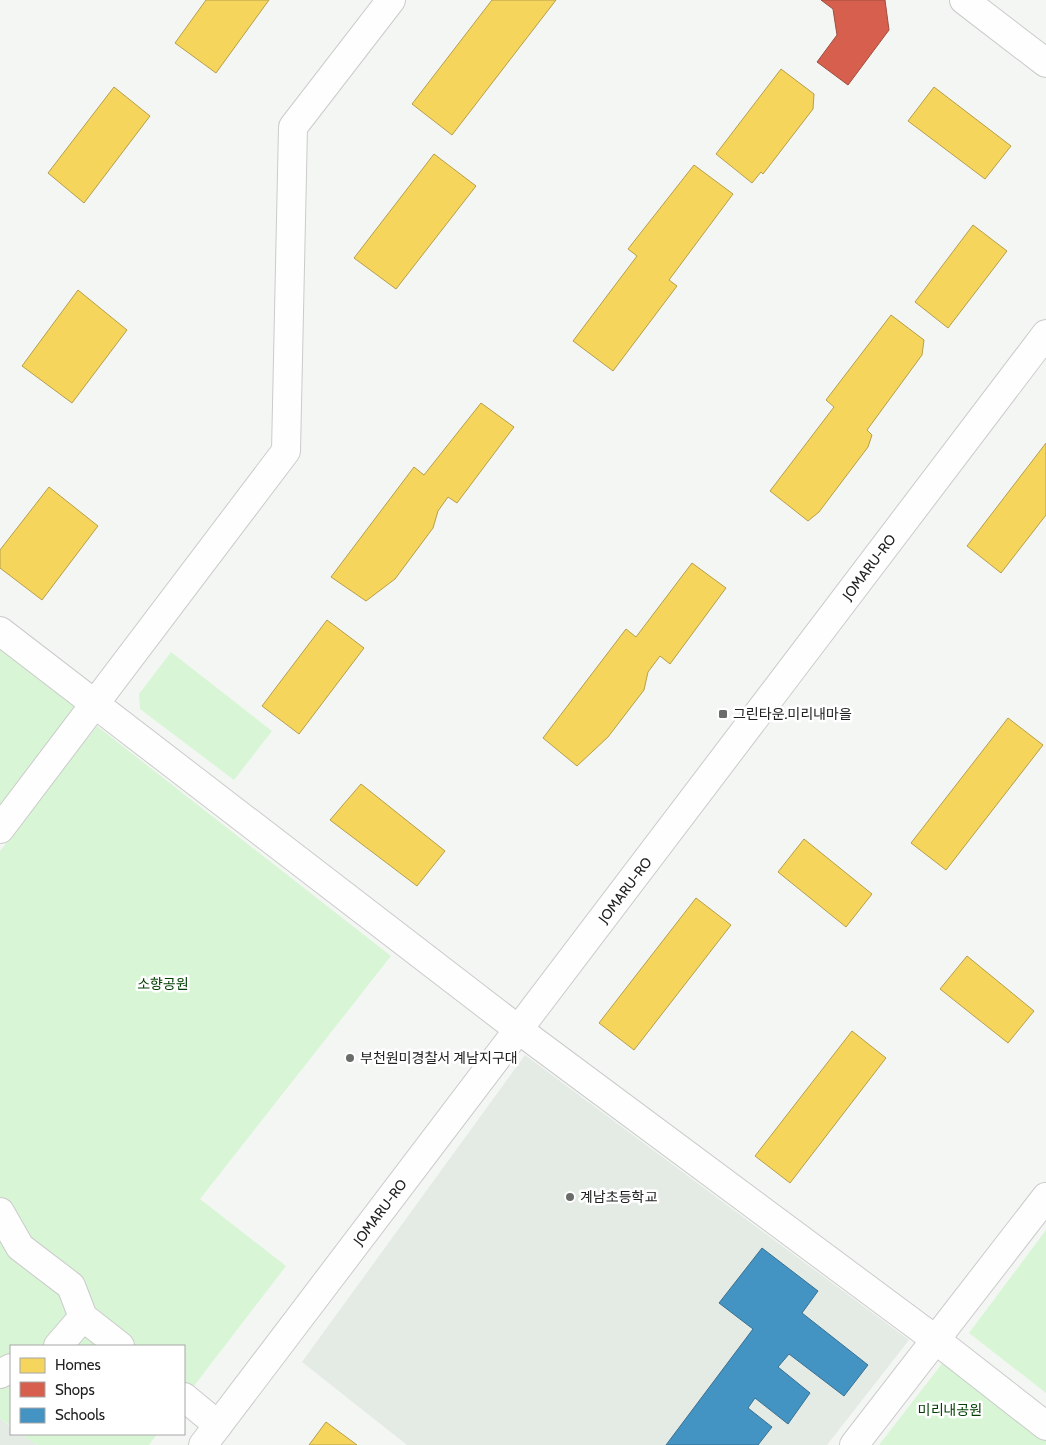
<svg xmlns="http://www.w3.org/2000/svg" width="1046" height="1445" font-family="Cabin,'Noto Sans KR',sans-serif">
  <rect width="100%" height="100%" fill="#f4f6f4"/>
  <g fill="#e4eae4">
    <polygon points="525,1055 909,1340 827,1445 407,1445 302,1362"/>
    <polygon points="0,1418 11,1427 11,1434 21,1434 37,1445 0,1445"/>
  </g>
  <g fill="#d8f6d5">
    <polygon points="0,641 85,705 0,817"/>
    <polygon points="171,652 272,731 234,780 140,709 139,694"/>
    <polygon points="97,726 391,956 200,1199 286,1266 184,1399 184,1346 11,1346 11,1426 0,1418 0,851"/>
    <polygon points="1046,1230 1046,1393 969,1333"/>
    <polygon points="944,1361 1046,1441 1046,1445 879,1445"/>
    <polygon points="21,1434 157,1434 149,1445 37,1445"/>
  </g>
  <g fill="#f6d55c" stroke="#b69f4a">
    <polygon points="206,0 269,0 216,73 175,43"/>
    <polygon points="492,0 556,0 452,135 412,104"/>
    <polygon points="781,69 814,94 813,109 763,174 761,172 752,183 716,154"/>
    <polygon points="114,87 150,116 84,203 48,173"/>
    <polygon points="934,87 1011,146 985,179 908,121"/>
    <polygon points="434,154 476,186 396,289 354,258"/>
    <polygon points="694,165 733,194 669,280 677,286 613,371 573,341 637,256 628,249"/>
    <polygon points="973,225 1007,251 948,328 915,302"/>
    <polygon points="78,290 127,330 72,403 22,366"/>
    <polygon points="891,315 924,340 922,355 867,430 872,435 868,447 819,512 808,521 770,491 834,407 826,400"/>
    <polygon points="481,403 514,427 457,503 448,497 438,511 433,528 395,579 366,601 331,577 414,467 424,475"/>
    <polygon points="1046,443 1046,515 1001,573 967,546"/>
    <polygon points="49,487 98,526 42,600 0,568 0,550"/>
    <polygon points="692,563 726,588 670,664 660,656 648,672 644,690 608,737 577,766 543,738 626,629 636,637"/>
    <polygon points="327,620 364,648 299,734 262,706"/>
    <polygon points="1008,718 1043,745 946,870 911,843"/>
    <polygon points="361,784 445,851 417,886 330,820"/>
    <polygon points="804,839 872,894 846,927 778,872"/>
    <polygon points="696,898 731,925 634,1050 599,1023"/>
    <polygon points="967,956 1034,1011 1008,1043 940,989"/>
    <polygon points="852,1031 886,1058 790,1183 755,1156"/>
    <polygon points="326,1422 357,1445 309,1445"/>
  </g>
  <polygon fill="#d6604d" stroke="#9f4d40" points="821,0 885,0 889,30 848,85 817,62 837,35 833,9"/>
  <polygon fill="#4393c3" stroke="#387192" points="762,1248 818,1291 802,1313 868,1365 844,1396 789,1354 778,1367 810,1393 788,1424 755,1398 748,1408 772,1427 758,1445 666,1445 753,1329 719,1303"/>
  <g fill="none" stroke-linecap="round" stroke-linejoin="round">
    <g stroke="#cacbca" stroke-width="30">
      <g id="street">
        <polyline points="0,631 519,1030 936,1340 1046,1426"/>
        <polyline points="0,829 286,451 293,127 391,0"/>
        <polyline points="0,1212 20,1247 71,1286 83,1317 120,1346"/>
        <polyline points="58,1346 83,1317"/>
        <polyline points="0,1374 11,1368"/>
        <polyline points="184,1397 218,1425"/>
        <polyline points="854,1445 1046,1197"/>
      </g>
    </g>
    <g stroke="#cacbca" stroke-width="30">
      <g id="secondary">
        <polyline points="964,0 1046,63"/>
        <polyline points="203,1445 1046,334"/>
      </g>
    </g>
    <use href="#street" stroke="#fdfefd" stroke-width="28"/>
    <use href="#secondary" stroke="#fdfefd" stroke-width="28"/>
  </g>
  <g fill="#6a6c6a" stroke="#fff" stroke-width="2">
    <rect x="718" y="709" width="10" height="10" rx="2.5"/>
    <circle cx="350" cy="1058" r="5"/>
    <circle cx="570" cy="1197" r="5"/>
  </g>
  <g text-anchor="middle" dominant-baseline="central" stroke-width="5" stroke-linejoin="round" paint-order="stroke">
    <g font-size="14" fill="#202120" stroke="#fff">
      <text transform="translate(869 567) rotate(-53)">JOMARU-RO</text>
      <text transform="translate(625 890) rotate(-53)">JOMARU-RO</text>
      <text transform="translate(380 1212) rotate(-53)">JOMARU-RO</text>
    </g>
    <g font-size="14" fill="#202120" stroke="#fff" text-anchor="start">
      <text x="733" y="714">그린타운.미리내마을</text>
      <text x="360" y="1058">부천원미경찰서 계남지구대</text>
      <text x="580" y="1197">계남초등학교</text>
    </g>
    <g font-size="14" fill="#023d01" stroke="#fff">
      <text x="163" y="984">소향공원</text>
      <text x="950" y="1410">미리내공원</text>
    </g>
  </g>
  <rect x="10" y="1345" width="175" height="90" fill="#ffffff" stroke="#a6a6a6"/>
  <rect x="20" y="1358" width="25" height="15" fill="#f6d55c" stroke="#a6a6a6"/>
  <text x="55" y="1370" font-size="15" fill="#202120">Homes</text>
  <rect x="20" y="1382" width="25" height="15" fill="#d6604d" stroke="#a6a6a6"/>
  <text x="55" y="1395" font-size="15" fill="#202120">Shops</text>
  <rect x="20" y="1408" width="25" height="15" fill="#4393c3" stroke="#a6a6a6"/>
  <text x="55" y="1420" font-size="15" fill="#202120">Schools</text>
</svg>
